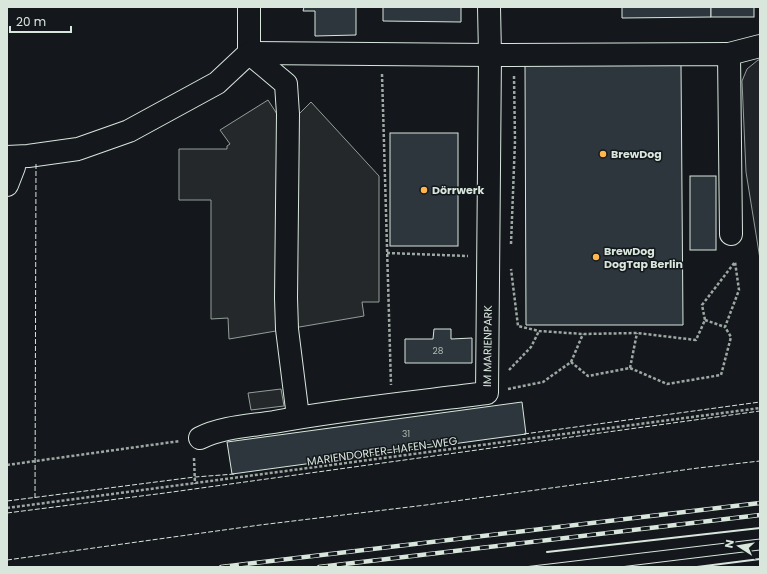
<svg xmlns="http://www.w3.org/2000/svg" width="767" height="574" font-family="Poppins,sans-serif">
  <rect width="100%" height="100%" fill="#14181c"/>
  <polygon fill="#202428" stroke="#939e99" points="758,60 760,60 760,259 746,172 742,81 747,69"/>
  <g fill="#24282b" stroke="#939e99">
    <polygon points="268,100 277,114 299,114 311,102 379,176 379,302 362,302 364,316 229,339 228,318 211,319 211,200 179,200 179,149 227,149 227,146 230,144 220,130"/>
    <polygon points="281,389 284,406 251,410 248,393"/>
  </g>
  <g fill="#2c363c" stroke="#d8e6dc">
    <polygon points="304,7 356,7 356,35 315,36 315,11 303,11"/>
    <polygon points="383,7 461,7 461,22 383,21"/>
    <polygon points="622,7 711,7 711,17 622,18"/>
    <rect x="711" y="7" width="43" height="10"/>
    <polygon points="525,64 681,64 683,325 526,325"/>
    <rect x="390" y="133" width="68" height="113"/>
    <rect x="690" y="176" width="26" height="74"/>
    <polygon points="434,329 451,329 451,339 472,338 472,363 405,363 405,339 433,339"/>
    <polygon points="522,402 526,434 232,474 227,442"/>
  </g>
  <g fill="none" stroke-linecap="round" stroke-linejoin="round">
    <g stroke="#d8e6dc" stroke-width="24">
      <g id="minor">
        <polyline points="249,7 249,53"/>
        <polyline points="249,53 286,84 288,114 286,298 287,329 298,417"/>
        <polyline points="729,54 760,46"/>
        <polyline points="7,157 28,156 78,149 129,131 217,83 249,53 490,55 729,54 731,234"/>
        <polyline points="7,185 14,167 14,157"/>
        <path id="s1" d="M 200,438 C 222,427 249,426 274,422 C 344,409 416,402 487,393 L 490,55 L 489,7"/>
      </g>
    </g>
    <g stroke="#9da8a2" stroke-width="2.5" stroke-dasharray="3 2" stroke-linecap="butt">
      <polyline points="382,74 391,385"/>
      <polyline points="511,244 515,141 514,75"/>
      <polyline points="387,253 468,256"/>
      <polyline points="705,320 725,327"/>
      <polyline points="571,362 583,334"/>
      <polyline points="630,368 637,333"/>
      <polyline points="509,370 531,347 539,331"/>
      <polyline points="508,389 543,382 571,362 588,376 630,368 667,384 721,375 731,337 725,327 739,290 735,262 702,305 705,320 696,340 637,333 583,334 539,331 518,326 511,269"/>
      <polyline points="194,458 195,484"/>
      <polyline points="7,465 180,441"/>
      <polyline points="7,508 760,408"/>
    </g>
    <use href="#minor" stroke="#14181c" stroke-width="22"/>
    <g stroke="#d8e6dc" stroke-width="1">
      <polyline points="524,567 760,539"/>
      <polyline points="620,567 760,550"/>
    </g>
    <g stroke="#d8e6dc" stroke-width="4.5">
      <g id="rail">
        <polyline points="221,567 760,503"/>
        <polyline points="319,567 760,515"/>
      </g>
    </g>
    <use href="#rail" stroke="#14181c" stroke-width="3" stroke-dasharray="9" stroke-linecap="butt"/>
    <g stroke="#d8e6dc" stroke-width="1" stroke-dasharray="5 2" stroke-linecap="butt">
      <polyline points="524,434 760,402"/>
      <polyline points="35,498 36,164"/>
      <polyline points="7,501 195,477 235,474"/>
      <polyline points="7,513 165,493 760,411"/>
      <polyline points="7,560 260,525 426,505 698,468 760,461"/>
    </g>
    <g stroke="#d8e6dc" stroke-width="2">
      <polyline points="547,552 760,528"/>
      <polyline points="697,567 760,559"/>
    </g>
  </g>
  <g fill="#ffb74d" stroke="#14181c" stroke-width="1.5">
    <circle cx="603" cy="154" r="4"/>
    <circle cx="424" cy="190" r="4"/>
    <circle cx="596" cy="257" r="4"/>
  </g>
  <g text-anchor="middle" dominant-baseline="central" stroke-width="3" stroke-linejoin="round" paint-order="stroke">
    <g font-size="9" fill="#adbab4">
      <text x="438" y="351">28</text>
      <text x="406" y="434">31</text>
    </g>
    <g font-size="11" font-weight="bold" fill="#d8e6dc" stroke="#14181c" text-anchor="start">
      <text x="611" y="154">BrewDog</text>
      <text x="432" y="190">Dörrwerk</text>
      <text x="604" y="251">BrewDog<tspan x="604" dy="13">DogTap Berlin</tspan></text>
    </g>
    <g font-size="11" fill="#d8e6dc" stroke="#14181c">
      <text stroke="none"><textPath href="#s1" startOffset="338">IM MARIENPARK</textPath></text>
      <text transform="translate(382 451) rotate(-8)">MARIENDORFER-HAFEN-WEG</text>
    </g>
  </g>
  <rect width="767" height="574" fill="none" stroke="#d8e6dc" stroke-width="16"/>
  <g transform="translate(739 546) rotate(282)" stroke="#14181c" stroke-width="3" paint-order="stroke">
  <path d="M0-3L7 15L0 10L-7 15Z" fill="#d8e6dc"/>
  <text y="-6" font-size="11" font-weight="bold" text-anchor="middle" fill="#d8e6dc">N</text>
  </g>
  <path d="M10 26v6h61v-6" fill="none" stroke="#d8e6dc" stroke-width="2"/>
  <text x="16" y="26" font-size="12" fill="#d8e6dc" stroke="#14181c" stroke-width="3" paint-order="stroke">20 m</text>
</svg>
